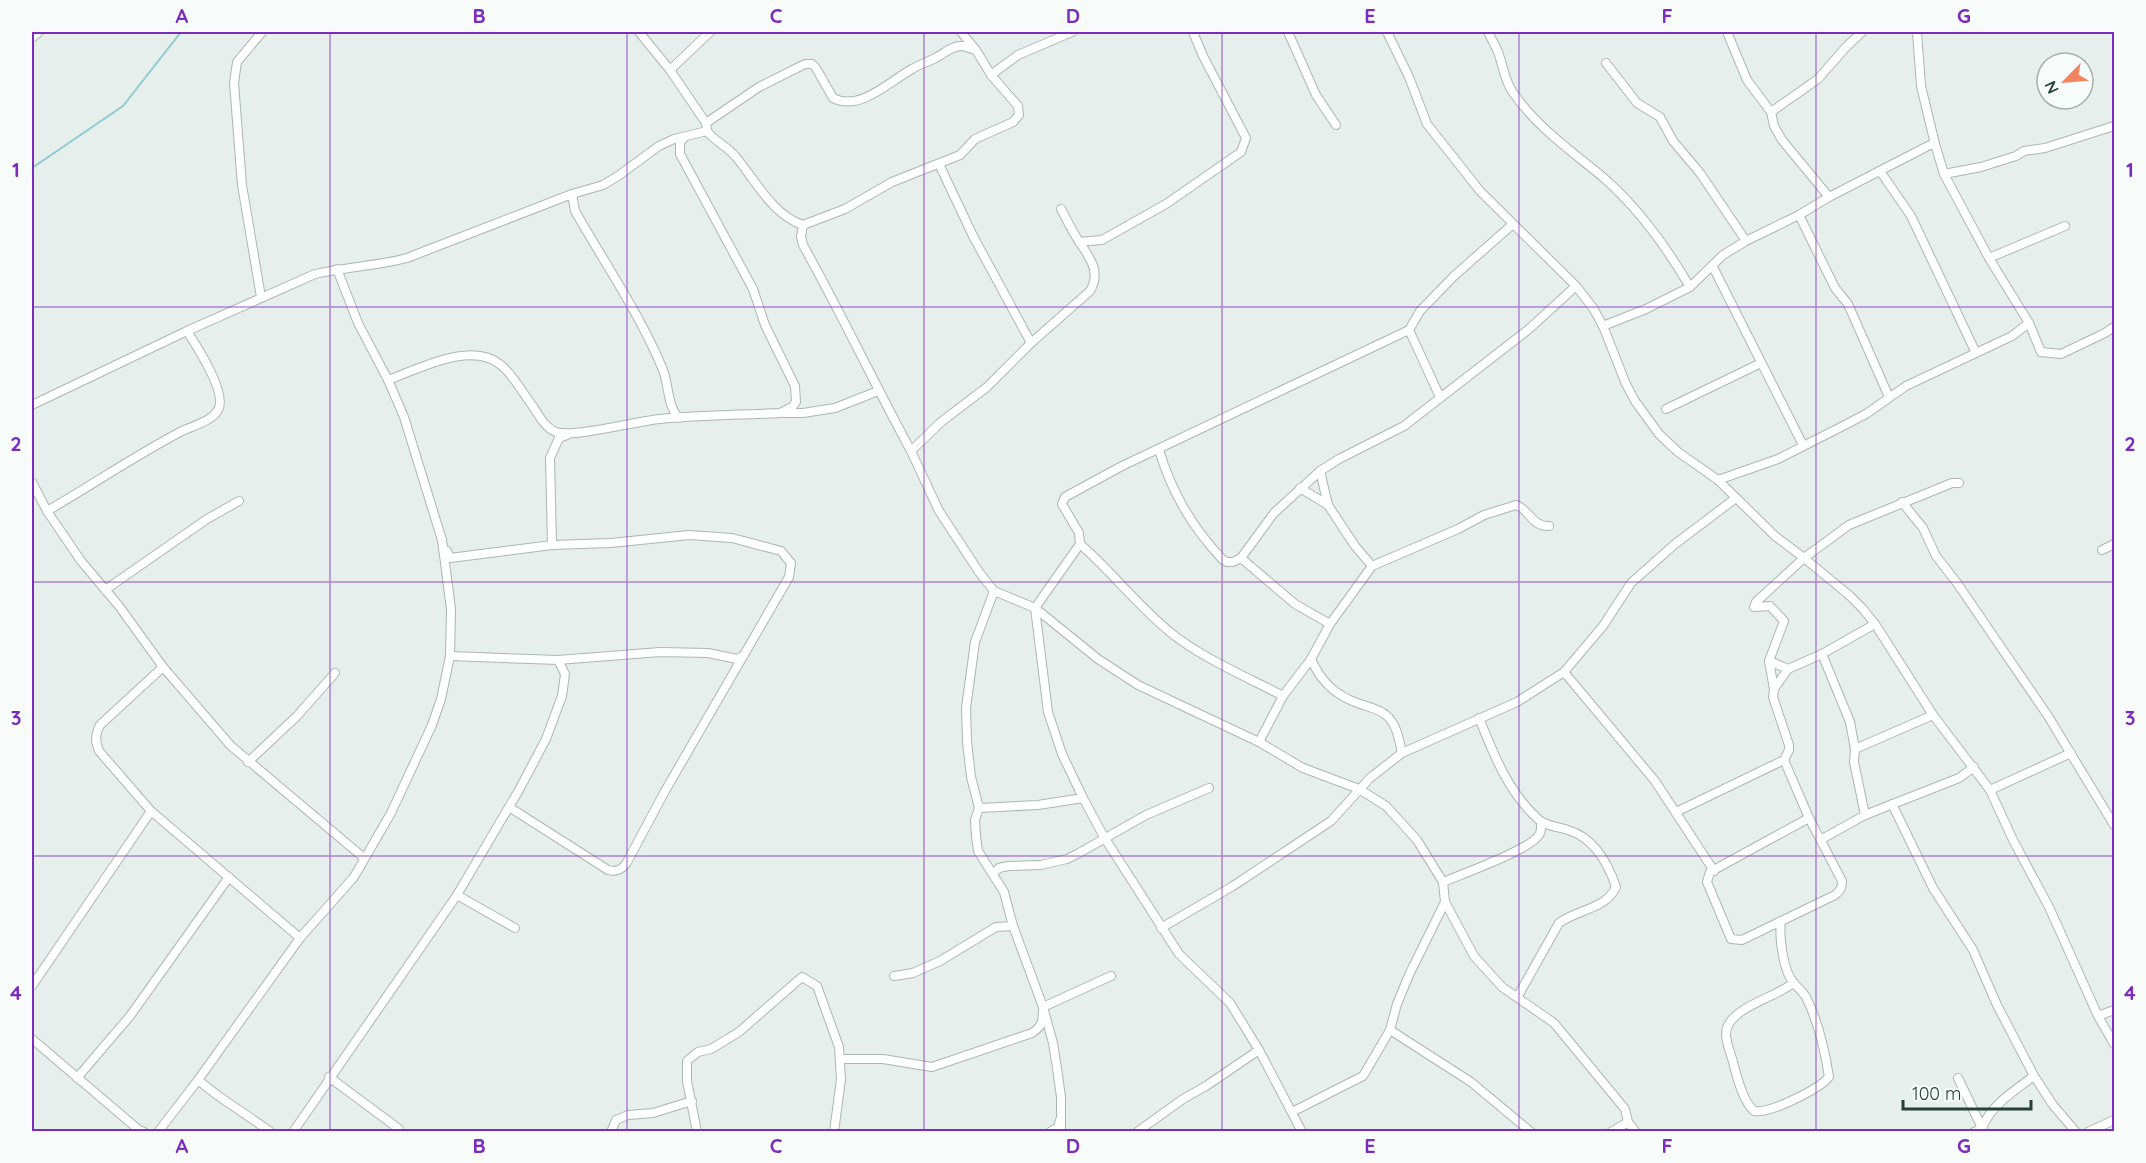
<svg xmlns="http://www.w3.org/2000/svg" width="2146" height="1163" font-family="Quicksand,sans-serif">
  <rect width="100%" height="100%" fill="#e6efeb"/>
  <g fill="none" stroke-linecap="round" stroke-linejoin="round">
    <polyline stroke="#8ec9d4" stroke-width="2" points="32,168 123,106 181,32"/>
    <g stroke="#a8b8b2" stroke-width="10">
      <g id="street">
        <polyline points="961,32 975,49"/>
        <polyline points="1288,32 1316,95 1336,125"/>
        <polyline points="1387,32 1409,77 1427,124 1480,191 1576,286 1593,308 1603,326 1626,384 1635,401 1659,434 1678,452 1718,480 1775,536 1804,558 1849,595 1863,609 1875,624 1933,715 1990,790 2013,840 2049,907 2098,1016 2114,1010"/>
        <path d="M 1488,32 C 1491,38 1495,45 1498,52 C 1503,65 1504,79 1512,91 C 1535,126 1573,152 1605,179 C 1639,209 1667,248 1690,287"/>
        <polyline points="1727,32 1747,80 1771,112 1774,126 1782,140 1829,197"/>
        <polyline points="1917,32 1921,86 1935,144"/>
        <polyline points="32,38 39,32"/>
        <polyline points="1606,63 1637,103 1660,117 1673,141 1700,173 1746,241"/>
        <polyline points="670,70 710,32"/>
        <polyline points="991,75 1018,55 1072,32"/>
        <polyline points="1771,112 1818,79 1846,47 1862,32"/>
        <path d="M 706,123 L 759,87 L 805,64 L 812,64 L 816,68 L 833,98 C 860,112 890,81 912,69 C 920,64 929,62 937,57 C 945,53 953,45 962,46 C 967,47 972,49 976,50 L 991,75 L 1018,106 L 1019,115 L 1013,122 L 975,139 L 960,155 L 892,182 L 845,209 L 803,225 C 772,215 755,179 735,156 C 727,146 714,141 707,131"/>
        <polyline points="939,164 973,236 1031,343"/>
        <polyline points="1880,171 1911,216 1976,353"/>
        <polyline points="1944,174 1989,258 2029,323 2041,352 2061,354 2105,333 2114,327"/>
        <path d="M 572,194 L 575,211 C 604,262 641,316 663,370 C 669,385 667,406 679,418"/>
        <path d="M 1061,209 C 1066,218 1070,227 1075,235 C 1086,254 1103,269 1090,291 L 1031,343 L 987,387 L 941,422 L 911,451 L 939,511 L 979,572 L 994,591 L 1035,608 L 1098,659 L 1138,685 L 1259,742 L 1303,768 L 1359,789 L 1386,806 L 1417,840 L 1443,882 L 1445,902 L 1474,956 L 1502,987 L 1554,1023 L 1625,1109 L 1628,1122 L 1636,1132"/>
        <polyline points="1799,215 1835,288 1848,304 1889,397"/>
        <path d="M 803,225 L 801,237 L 803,245 C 841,313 874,383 911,451"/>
        <polyline points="1079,242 1102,240 1166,204 1241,152 1246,138 1203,56 1193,32"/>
        <polyline points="1989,258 2065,226"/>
        <polyline points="1713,267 1803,445"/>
        <polyline points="261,297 242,185 234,83 237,62 262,32"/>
        <polyline points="1603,326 1646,309 1690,287 1723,255 1746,241 1799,215 1829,197 1930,145 1935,144 1944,174 1981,167 2016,156 2024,151 2045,148 2114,126"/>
        <polyline points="1409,330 1440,397"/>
        <path d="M 388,380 C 419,369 472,340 501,365 C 514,376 522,392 532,405 C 538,414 545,428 556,432 C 574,438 637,421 660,419 C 700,415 740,415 780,413 L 792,407 L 796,402 L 795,386 L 765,325 L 753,289 L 680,154 L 680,142 L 684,138"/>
        <path d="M 32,405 L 187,331 L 315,274 C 345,267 377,266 407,258 L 572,194 L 603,185 L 618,176 L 659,146 L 674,139 L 707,131 L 706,123 L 670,70 L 639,32"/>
        <polyline points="1666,409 1761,363"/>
        <polyline points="784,413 803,413 835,408 878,391"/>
        <path d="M 1159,450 C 1172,493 1192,527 1223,560 L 1227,562 L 1233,562 L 1241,558 L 1274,513 L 1320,471 L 1339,459 L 1404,426 L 1529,329 L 1576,286"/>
        <polyline points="1320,471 1328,505 1355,546 1372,566"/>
        <polyline points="1718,480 1778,459 1839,428 1866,414 1906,386 2012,336 2029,323"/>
        <polyline points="32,482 47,511 81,561 119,606 163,667 231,746 364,858"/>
        <polyline points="1300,488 1328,505"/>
        <polyline points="1902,502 1923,528 1936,556 1957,583 2048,716 2114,825"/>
        <path d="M 47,511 C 92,485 136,455 182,431 C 193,426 212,421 218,410 C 228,394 196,345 187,331"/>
        <polyline points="1080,544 1035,608 1048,712 1062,754 1083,798 1104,837 1179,954 1230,1003 1259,1050 1302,1132"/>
        <polyline points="552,545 550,458 559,438 567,435"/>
        <polyline points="2102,550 2114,544"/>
        <path d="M 447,551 L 450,558 L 552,545 L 611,543 L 689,535 L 732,538 L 781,551 L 791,563 L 789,577 L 665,791 L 626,864 C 621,870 616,872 608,870 L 509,807"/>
        <polyline points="1241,558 1295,604 1330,624"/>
        <polyline points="105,590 207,519 239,501"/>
        <polyline points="994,591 975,642 966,708 967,742 971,777 979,808 975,820 976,836 978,851 1004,892 1013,926 1043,1007 1053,1043 1057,1068 1061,1097 1061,1132"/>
        <polyline points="1822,654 1850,722 1855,749"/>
        <polyline points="450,656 558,660 660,652 708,653 737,659 744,655"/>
        <path d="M 1311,659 C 1321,682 1336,696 1360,704 C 1369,707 1379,709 1386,715 C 1397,724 1399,740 1402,753"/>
        <polyline points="1769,661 1788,669 1822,654 1875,624"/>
        <path d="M 163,667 L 100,725 C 95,735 95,741 99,751 L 151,811 L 300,938"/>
        <path d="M 1788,669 L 1774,689 L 1773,697 L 1789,745 L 1789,750 L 1784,760 L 1809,818 L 1842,881 C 1842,888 1840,891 1835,895 L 1742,940 L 1731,939 L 1707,882 L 1710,872 L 1809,818"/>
        <polyline points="1564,672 1655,781 1714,871"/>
        <polyline points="1774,689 1769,661 1784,621 1770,606 1754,607 1756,602 1804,558 1849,525 1952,483 1959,483"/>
        <path d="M 1283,696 C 1247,677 1200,657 1170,632 C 1137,605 1112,572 1080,544 L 1079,533 L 1062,504 L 1065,497 L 1122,466 L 1409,330 L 1420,311 L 1454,276 L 1513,224"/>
        <path d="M 1479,718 C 1494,755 1508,792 1538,819 C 1545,826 1559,827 1568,830 C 1594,838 1608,863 1616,887 C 1606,909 1578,909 1559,923 L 1518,996"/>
        <path d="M 1259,742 L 1283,696 L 1311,659 L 1330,624 L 1372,566 L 1458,529 L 1484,515 L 1516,505 C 1529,509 1532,527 1549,526"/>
        <polyline points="248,762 297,716 335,673"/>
        <polyline points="1990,790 2071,753"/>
        <polyline points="1892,804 1933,888 1973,950 1997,1005 2034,1076 2053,1105 2076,1132"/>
        <polyline points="979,808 1038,805 1083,798"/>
        <polyline points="1676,812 1784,760"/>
        <polyline points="1865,815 1854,762 1855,749 1933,715"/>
        <polyline points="1822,839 1865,815 1959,778 1974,767"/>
        <polyline points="993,874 999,868 1008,866 1041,865 1067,859 1079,853 1146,815 1209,788"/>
        <path d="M 1443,882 C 1462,874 1530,850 1539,835 C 1542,831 1541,826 1541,822"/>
        <polyline points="457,895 515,928"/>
        <path d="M 1781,921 C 1779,936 1783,972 1794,983 C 1798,988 1802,991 1806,997 C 1818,1021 1825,1051 1829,1077 C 1819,1089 1770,1114 1754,1111 C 1743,1101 1738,1080 1734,1066 C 1732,1056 1726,1044 1726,1034 C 1726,1008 1776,998 1793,983"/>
        <polyline points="1161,928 1233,886 1331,821 1370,778 1402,753 1517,702 1564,672 1603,626 1631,583 1675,544 1736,498"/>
        <polyline points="894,976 913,973 940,961 996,927 1013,926"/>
        <polyline points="32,986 151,811"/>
        <polyline points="2098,1016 2114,1044"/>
        <polyline points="1390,1030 1471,1082 1531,1132"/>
        <polyline points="32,1039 139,1130 144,1132"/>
        <path d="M 841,1059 L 883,1059 L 932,1067 L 1032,1033 C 1043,1026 1043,1020 1043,1007 L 1111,976"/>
        <polyline points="329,1077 399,1129"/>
        <polyline points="77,1078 130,1016 229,877"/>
        <polyline points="1958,1078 1983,1130"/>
        <polyline points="198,1080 217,1095 271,1132"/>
        <polyline points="1292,1112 1363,1076 1390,1030 1397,1004 1409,975 1445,902"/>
        <polyline points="158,1132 198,1080 300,938 354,877 391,813 432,725 441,699 450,656 451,609 442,540 404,417 388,380 358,323 337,269"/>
        <polyline points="293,1132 457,895 519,790 546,739 562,696 565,674 558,660"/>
        <polyline points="611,1132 616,1120 628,1115 653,1113 692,1101"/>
        <polyline points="697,1132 687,1081 687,1061 698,1052 711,1049 739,1032 802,977 817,986 839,1047 841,1079 834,1132"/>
        <polyline points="1050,1132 1058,1127 1060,1120"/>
        <polyline points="1137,1132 1183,1099 1206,1086 1259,1050"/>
        <polyline points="1611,1132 1628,1122"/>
        <path d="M 1974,1132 L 1982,1128 C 1991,1105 2015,1090 2034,1076"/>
        <polyline points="2088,1132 2114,1120"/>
      </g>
    </g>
    <use href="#street" stroke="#fff" stroke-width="8"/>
  </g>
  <path fill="none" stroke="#7b2cbf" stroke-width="1.5" stroke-opacity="0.55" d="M 330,32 L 330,1132M 627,32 L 627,1132M 924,32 L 924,1132M 1222,32 L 1222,1132M 1519,32 L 1519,1132M 1816,32 L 1816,1132M 32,307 L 2114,307M 32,582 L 2114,582M 32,856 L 2114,856"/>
  <rect width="2146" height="1163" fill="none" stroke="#f7fbf9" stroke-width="66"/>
  <g transform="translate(2065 81) rotate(245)"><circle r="28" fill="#f7fbf9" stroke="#a3b1ad" stroke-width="1.5"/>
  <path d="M0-4.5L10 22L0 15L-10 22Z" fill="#f4845f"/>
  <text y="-9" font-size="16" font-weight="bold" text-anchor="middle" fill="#24423a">N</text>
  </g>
  <path d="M1903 1100v9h128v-9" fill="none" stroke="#24423a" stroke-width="3"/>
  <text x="1912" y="1100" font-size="18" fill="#24423a" stroke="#f7fbf9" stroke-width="4.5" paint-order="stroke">100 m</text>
  <rect x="33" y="33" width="2080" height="1097" fill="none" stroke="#7b2cbf" stroke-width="2"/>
  <g font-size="20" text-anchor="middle" font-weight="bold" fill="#7b2cbf">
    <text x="182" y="23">A</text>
    <text x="479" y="23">B</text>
    <text x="776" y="23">C</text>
    <text x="1073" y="23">D</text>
    <text x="1370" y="23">E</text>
    <text x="1667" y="23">F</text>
    <text x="1964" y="23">G</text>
    <text x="16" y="177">1</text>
    <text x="2130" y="177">1</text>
    <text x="16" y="451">2</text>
    <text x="2130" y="451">2</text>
    <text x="16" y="725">3</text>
    <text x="2130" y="725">3</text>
    <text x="16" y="1000">4</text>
    <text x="2130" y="1000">4</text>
    <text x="182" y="1153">A</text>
    <text x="479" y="1153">B</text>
    <text x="776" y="1153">C</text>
    <text x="1073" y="1153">D</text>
    <text x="1370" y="1153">E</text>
    <text x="1667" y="1153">F</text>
    <text x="1964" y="1153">G</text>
  </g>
</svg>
